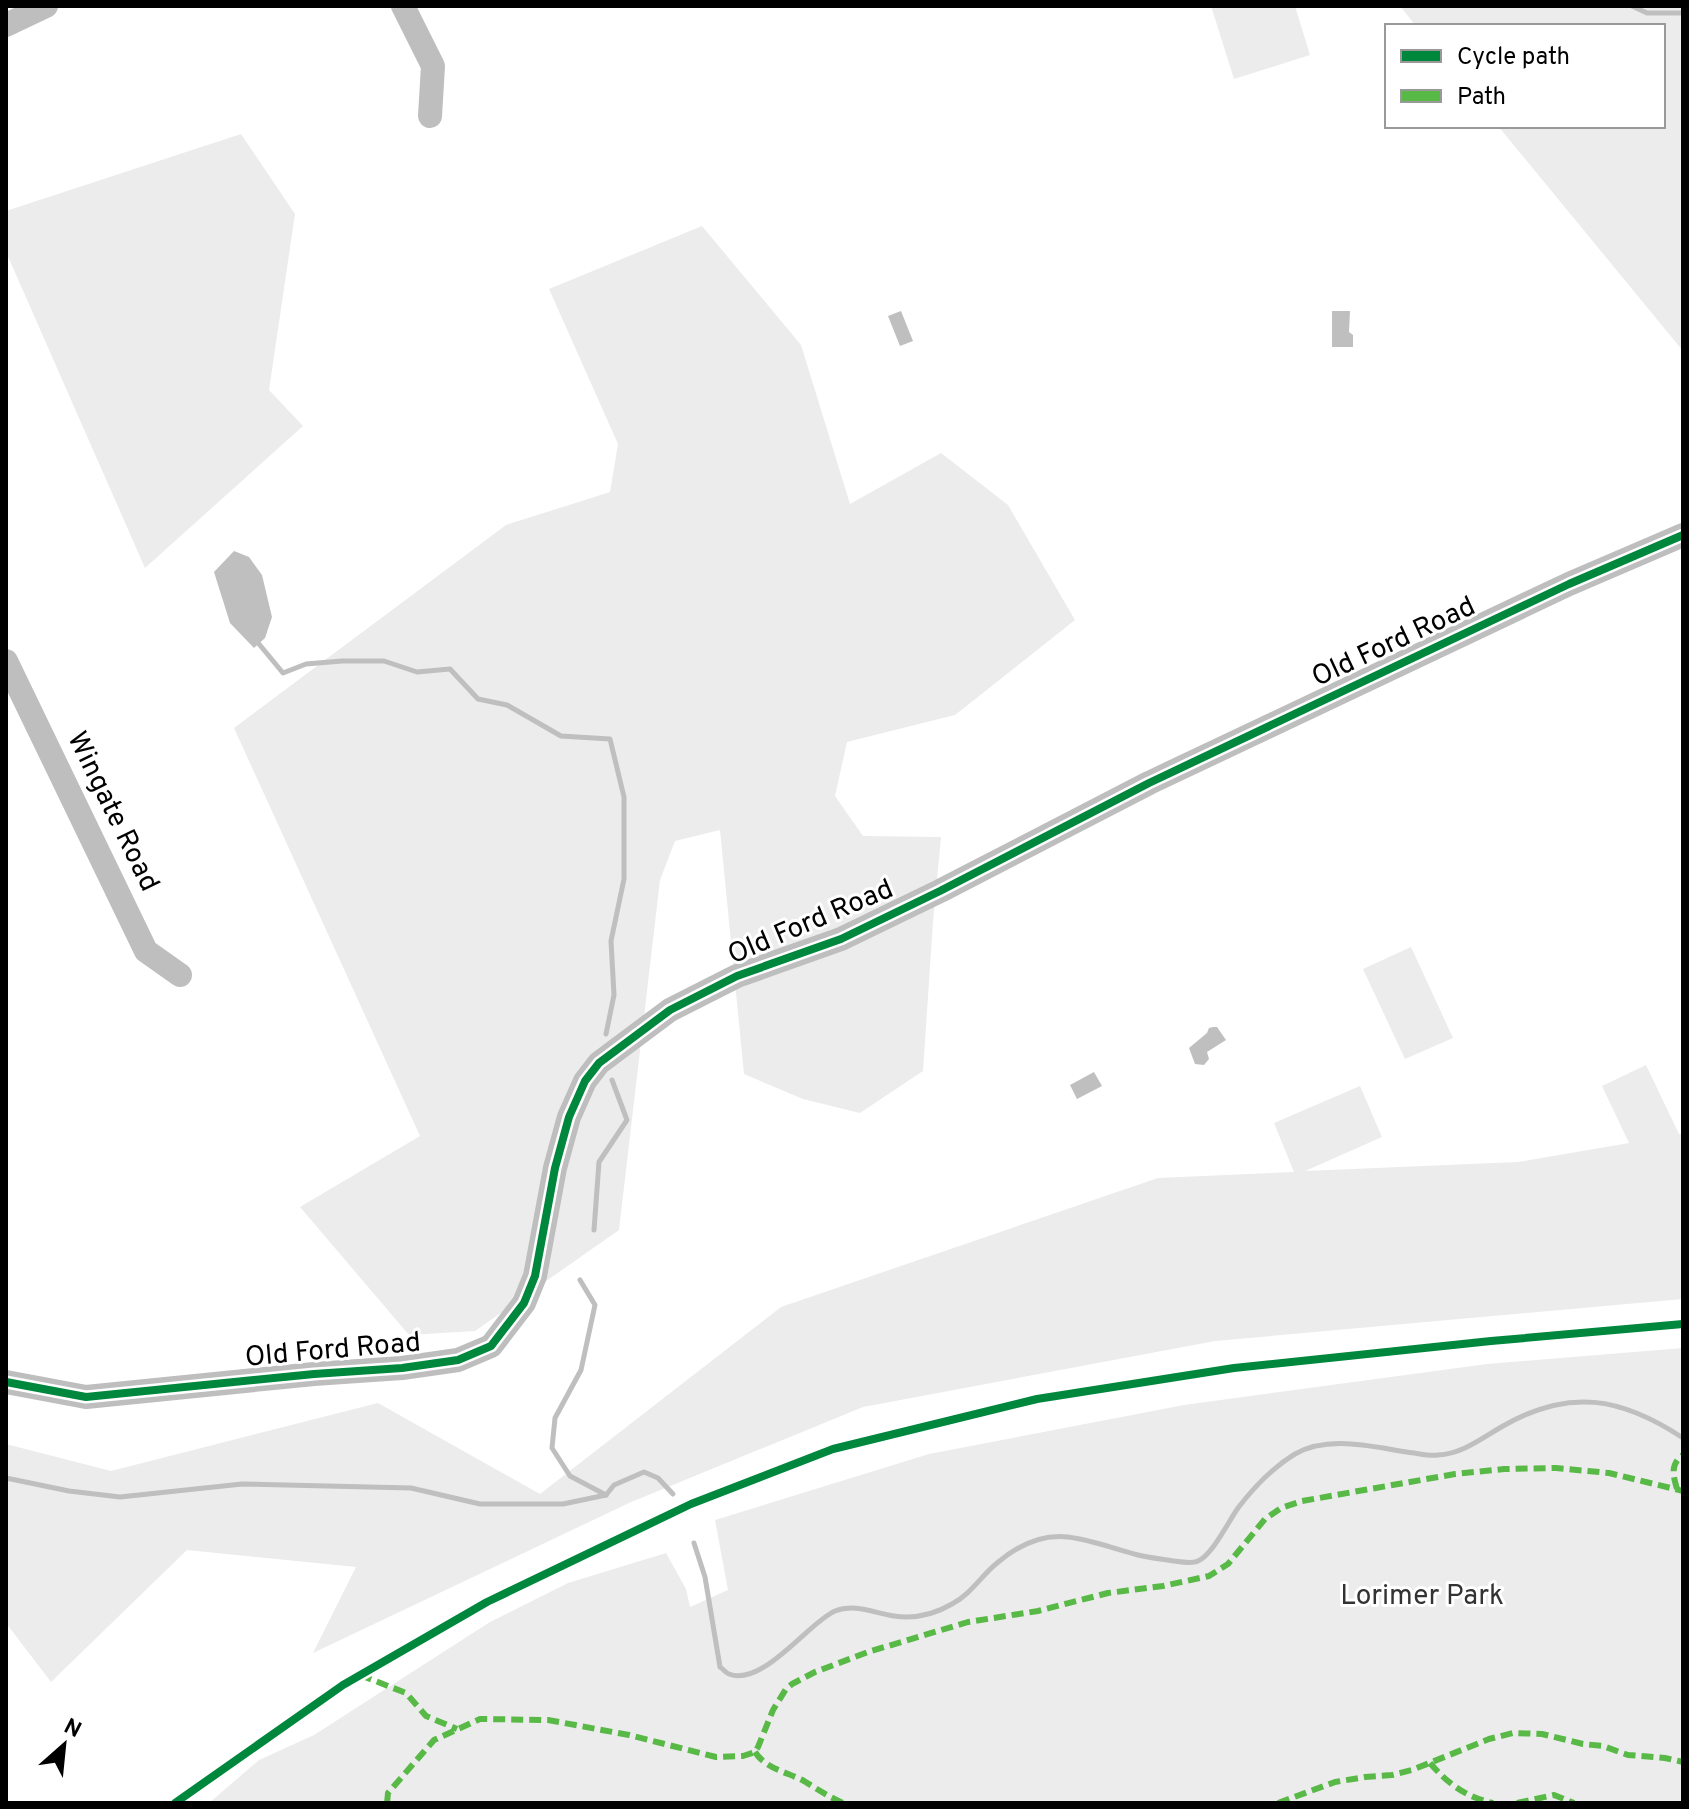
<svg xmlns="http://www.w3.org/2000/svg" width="1689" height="1809" font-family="Overpass,sans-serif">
  <rect width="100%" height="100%" fill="#fff"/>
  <g fill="#ececec">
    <polygon points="1211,6 1295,6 1310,55 1234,79"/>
    <polygon points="1400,6 1683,6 1683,351 1498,126 1663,126 1663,26 1416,26"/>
    <polygon points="241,134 295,214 269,390 303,426 145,568 6,252 6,211"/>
    <polygon points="702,226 801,345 850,504 941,453 1008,505 1075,620 955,715 847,742 835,796 863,836 941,837 933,922 923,1071 860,1113 803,1099 744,1074 720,830 675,841 660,880 619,1230 475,1331 409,1335 300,1207 420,1136 234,728 506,525 610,492 618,444 549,289"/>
    <polygon points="1411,947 1453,1038 1405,1059 1363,969"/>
    <polygon points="1646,1065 1679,1134 1683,1134 1683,1299 1215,1341 863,1407 629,1503 313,1653 356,1567 187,1550 51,1682 6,1623 6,1444 111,1471 378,1403 540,1494 781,1307 1158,1178 1294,1172 1274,1123 1360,1086 1382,1137 1305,1171 1518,1162 1629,1143 1602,1086"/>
    <polygon points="1683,1348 1683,1803 209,1803 259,1760 314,1735 490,1622 568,1583 666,1553 686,1589 690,1607 728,1590 715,1520 929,1454 1184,1405 1487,1364"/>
  </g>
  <g fill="#bfbfbf">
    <polygon points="901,311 913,341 900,346 888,316"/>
    <polygon points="1332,311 1350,311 1349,332 1353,335 1353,347 1332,347"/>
    <polygon points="234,551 249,557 262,575 272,617 265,638 254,648 230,623 214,572"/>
    <polygon points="1213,1027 1217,1027 1226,1040 1207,1052 1209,1059 1204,1065 1195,1064 1189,1048 1207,1033 1209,1028"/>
    <polygon points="1094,1072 1102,1086 1077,1099 1070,1085"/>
  </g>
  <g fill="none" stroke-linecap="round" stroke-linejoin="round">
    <g stroke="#bfbfbf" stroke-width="5">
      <polyline points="1632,6 1647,13 1683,13"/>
      <polyline points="259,644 283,673 306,664 342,661 384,661 417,672 450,669 478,699 507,705 561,736 610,739 624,797 624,879 611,941 614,995 606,1034"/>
      <polyline points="594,1230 599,1162 627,1120 612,1080"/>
      <polyline points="580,1280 595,1305 581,1370 555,1418 552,1448 570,1476 606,1495"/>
      <polyline points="6,1478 69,1491 120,1497 242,1484 411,1488 480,1504 563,1504 606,1495"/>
      <polyline points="606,1495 614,1485 644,1472 658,1478 673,1494"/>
      <path d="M 694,1543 L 705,1577 L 720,1667 C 723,1669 726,1673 729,1674 C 763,1687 809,1622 835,1611 C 855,1603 874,1613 894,1616 C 915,1619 935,1614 952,1604 C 971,1594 981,1576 997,1563 C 1017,1546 1042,1534 1068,1537 C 1092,1540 1115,1549 1138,1555 C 1150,1558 1162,1559 1174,1561 C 1181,1562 1192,1564 1198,1561 C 1213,1554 1228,1522 1238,1508 C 1254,1487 1272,1468 1295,1454 C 1330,1434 1376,1448 1414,1453 C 1421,1454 1430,1456 1438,1455 C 1462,1454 1482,1438 1503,1426 C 1569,1388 1621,1397 1683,1438"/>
    </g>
    <g stroke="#bebebe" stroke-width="24">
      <polyline points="403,6 433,66 430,116"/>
      <polyline points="6,25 46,6"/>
      <polyline points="6,661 146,951 180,975"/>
      <polyline points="6,1382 86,1397 314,1374 402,1368 458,1360 491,1346 524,1303 535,1276 555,1168 569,1117 585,1081 599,1063 670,1010 737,976 841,939 940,891 1149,783 1569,584 1683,535"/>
    </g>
    <g stroke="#58b947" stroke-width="6" stroke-dasharray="12 6" stroke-linecap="butt">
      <path d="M 1677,1489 C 1673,1475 1670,1464 1683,1455"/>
      <polyline points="360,1675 406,1693 426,1716 457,1729"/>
      <path d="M 755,1752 C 766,1769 787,1772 804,1781 C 817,1789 829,1797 843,1803"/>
      <path d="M 1430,1763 C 1448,1784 1466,1797 1493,1803"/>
      <polyline points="387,1803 388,1793 434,1740 480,1719 548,1720 629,1735 716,1757 743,1756 755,1752 758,1747 773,1710 786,1689 792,1684 815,1672 868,1652 968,1622 1038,1611 1108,1593 1163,1586 1209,1576 1228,1564 1265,1519 1281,1508 1302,1501 1455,1474 1504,1469 1556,1468 1609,1473 1683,1491"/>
      <polyline points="1278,1803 1335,1782 1365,1777 1392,1775 1412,1770 1489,1739 1513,1733 1542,1734 1583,1744 1603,1746 1628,1755 1665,1758 1683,1762"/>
      <polyline points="1517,1803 1554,1795 1574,1803"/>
    </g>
    <g stroke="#fff" stroke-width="13">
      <g id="cycleway">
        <polyline points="6,1382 86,1397 314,1374 402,1368 458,1360 491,1346 524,1303 535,1276 555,1168 569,1117 585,1081 599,1063 670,1010 737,976 841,939 940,891 1149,783 1569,584 1683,535"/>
        <polyline points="175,1803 343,1685 487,1602 691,1504 833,1449 1037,1399 1234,1368 1491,1341 1683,1324"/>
      </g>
    </g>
    <use href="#cycleway" stroke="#00873e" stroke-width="8"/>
  </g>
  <g text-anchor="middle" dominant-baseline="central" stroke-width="6" stroke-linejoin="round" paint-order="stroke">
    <g font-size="28" fill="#000" stroke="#fff">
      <text transform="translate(1394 643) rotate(-25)">Old Ford Road</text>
      <text transform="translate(112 812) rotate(64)">Wingate Road</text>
      <text transform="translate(811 923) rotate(-23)">Old Ford Road</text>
      <text transform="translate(333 1351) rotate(-5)">Old Ford Road</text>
    </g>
    <g font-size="28" fill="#333" stroke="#fff">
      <text x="1422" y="1597">Lorimer Park</text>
    </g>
  </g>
  <rect width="1689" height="1809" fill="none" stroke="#000000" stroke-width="16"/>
  <rect x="1385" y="24" width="280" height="104" fill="#ffffff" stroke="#999999" stroke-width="2"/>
  <rect x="1401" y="50" width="40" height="12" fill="#00873e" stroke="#999999" stroke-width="2"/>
  <text x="1457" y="64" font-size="24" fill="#000000">Cycle path</text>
  <rect x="1401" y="90" width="40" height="12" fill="#58b947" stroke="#999999" stroke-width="2"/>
  <text x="1457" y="104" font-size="24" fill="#000000">Path</text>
  <g transform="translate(64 1745) rotate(27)" stroke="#ffffff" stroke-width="6" paint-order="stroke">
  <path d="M0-6L14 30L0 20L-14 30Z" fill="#000000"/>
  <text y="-12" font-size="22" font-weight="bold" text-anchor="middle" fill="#000000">N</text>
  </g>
</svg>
